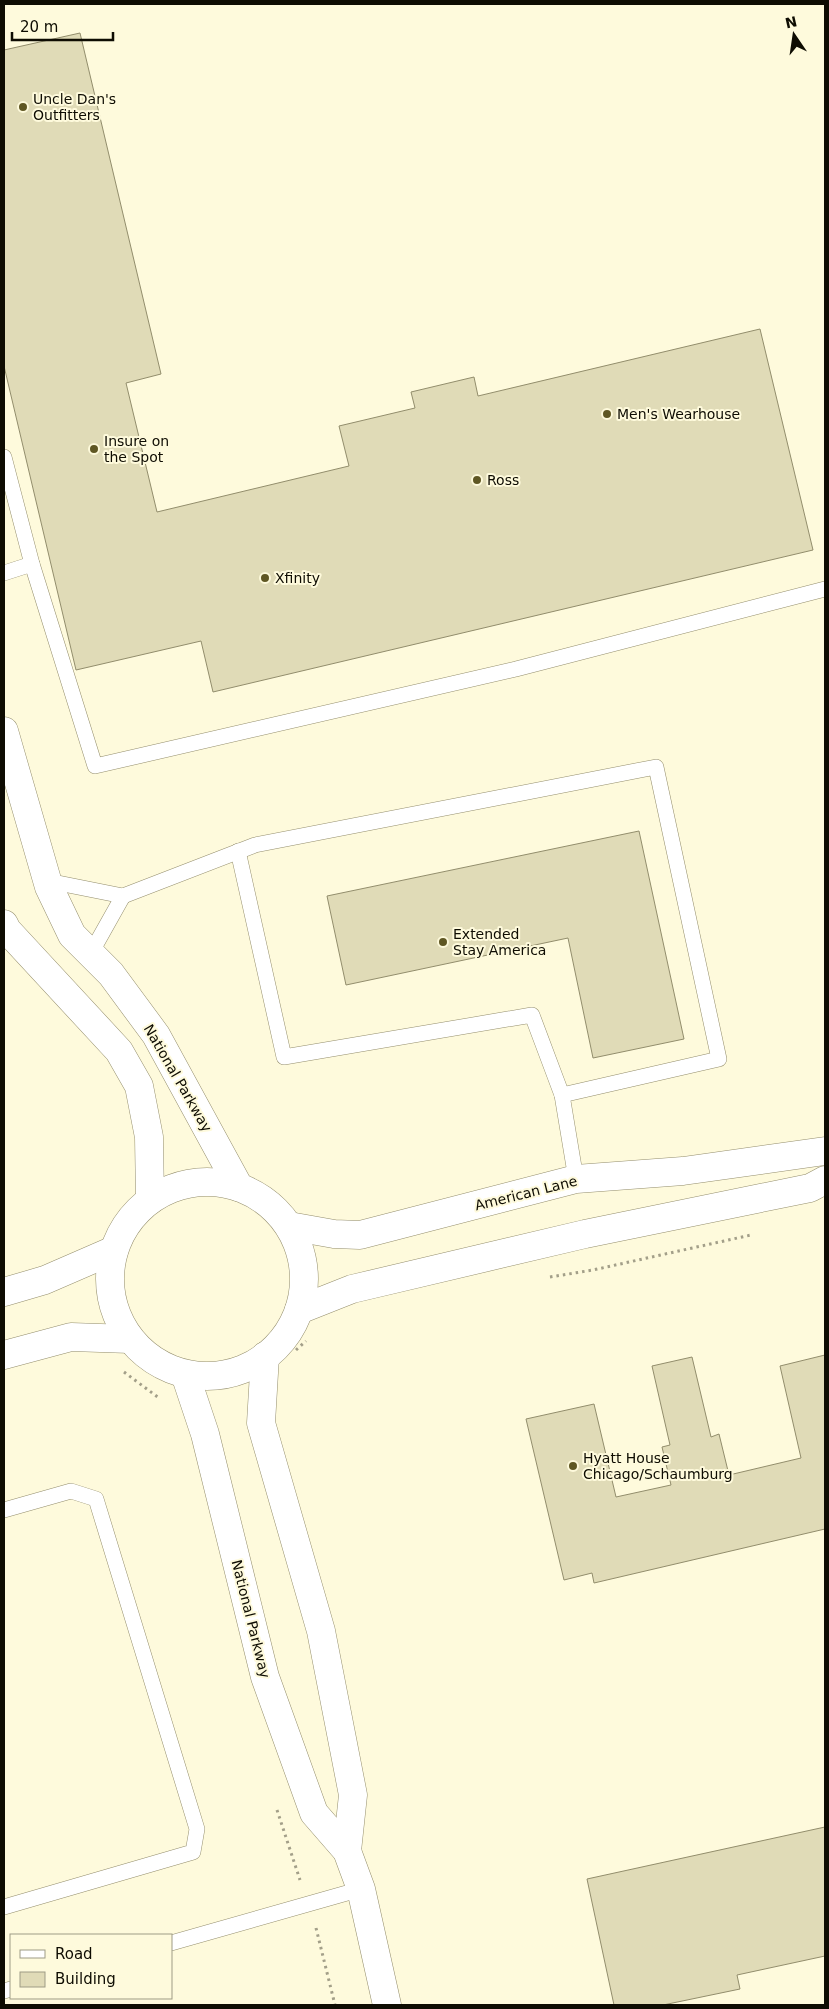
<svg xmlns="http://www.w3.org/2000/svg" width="829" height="2009" font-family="'DejaVu Sans',sans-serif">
  <rect width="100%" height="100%" fill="#fefadc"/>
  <g fill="#e0dbb7" stroke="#928d6c">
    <polygon points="80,33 161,374 126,383 157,512 349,466 339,426 415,408 411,392 474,377 478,396 760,329 813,550 213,692 201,641 76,670 4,366 4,50"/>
    <polygon points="639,831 684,1039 593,1058 568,938 346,985 327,896"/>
    <polygon points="825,1355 825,1529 594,1583 592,1573 564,1580 526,1419 594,1404 616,1497 671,1485 662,1447 670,1445 652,1366 692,1357 711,1437 719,1434 729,1475 801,1458 780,1366"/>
    <polygon points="825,1827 825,1956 737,1975 740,1989 663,2005 614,2005 587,1879"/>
  </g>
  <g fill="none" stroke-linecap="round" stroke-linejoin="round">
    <g stroke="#948e6d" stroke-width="16">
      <g id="lane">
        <polyline points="4,457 32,564"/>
        <polyline points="4,573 32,564 95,766 516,669 825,589"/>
        <polyline points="238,851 284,1057 532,1015 562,1095"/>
        <polyline points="48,881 123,896 255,845 656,767 719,1059 562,1095 576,1179"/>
        <polyline points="91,953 123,896"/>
        <polyline points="4,1510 71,1491 96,1499 197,1829 193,1852 4,1907"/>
        <polyline points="171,1943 361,1889"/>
        <polyline points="4,1991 11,1989"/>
      </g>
    </g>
    <g stroke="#948e6d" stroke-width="29">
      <g id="street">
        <polyline points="4,731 49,887 72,935 111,974 156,1035 239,1187"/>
        <polyline points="4,924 7,930 119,1051 139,1086 149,1137 150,1200"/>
        <circle cx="207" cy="1279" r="97"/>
        <polyline points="289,1226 334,1234 360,1235 576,1179 683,1171 825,1151"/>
        <polyline points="4,1292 45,1280 114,1250"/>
        <polyline points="299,1310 352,1289 585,1234 810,1188 825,1180"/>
        <polyline points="4,1355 71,1337 130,1339"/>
        <polyline points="265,1356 261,1423 321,1631 353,1795 347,1851"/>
        <polyline points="185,1374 205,1434 265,1677 314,1813 347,1851 361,1889 387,2005"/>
      </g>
    </g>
    <g stroke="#a39f89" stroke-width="3" stroke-dasharray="2.5 4" stroke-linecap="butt">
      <polyline points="550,1277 593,1270 751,1235"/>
      <polyline points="296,1350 306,1341"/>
      <polyline points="124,1372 159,1398"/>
      <polyline points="277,1810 300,1880"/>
      <polyline points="316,1928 335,2005"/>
    </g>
    <use href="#lane" stroke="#fff" stroke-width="15"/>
    <use href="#street" stroke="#fff" stroke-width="28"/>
  </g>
  <g fill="#5f5723" stroke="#fefadc" stroke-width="2">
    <circle cx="23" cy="107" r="5"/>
    <circle cx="607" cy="414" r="5"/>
    <circle cx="94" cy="449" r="5"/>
    <circle cx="477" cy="480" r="5"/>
    <circle cx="265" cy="578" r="5"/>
    <circle cx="443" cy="942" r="5"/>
    <circle cx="573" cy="1466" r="5"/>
  </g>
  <g text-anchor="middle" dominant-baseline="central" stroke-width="4" stroke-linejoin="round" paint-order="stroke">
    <g font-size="14" fill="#0e0c02" stroke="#fefadc" text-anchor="start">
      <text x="33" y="99">Uncle Dan's<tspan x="33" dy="16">Outfitters</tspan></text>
      <text x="617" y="414">Men's Wearhouse</text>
      <text x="104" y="441">Insure on<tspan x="104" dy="16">the Spot</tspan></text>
      <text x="487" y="480">Ross</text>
      <text x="275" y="578">Xfinity</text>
      <text x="453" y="934">Extended<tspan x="453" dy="16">Stay America</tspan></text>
      <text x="583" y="1458">Hyatt House<tspan x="583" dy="16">Chicago/Schaumburg</tspan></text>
    </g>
    <g font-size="14" fill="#0e0c02" stroke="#fefadc">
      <text transform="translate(178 1078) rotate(60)">National Parkway</text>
      <text transform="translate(526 1193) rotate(-14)">American Lane</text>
      <text transform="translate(251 1619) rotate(76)">National Parkway</text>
    </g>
  </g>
  <rect width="829" height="2009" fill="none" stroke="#0e0c02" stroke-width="10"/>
  <rect x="10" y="1934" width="162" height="65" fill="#fefadc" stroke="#9e9b85"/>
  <rect x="20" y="1950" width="25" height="8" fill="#ffffff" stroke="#9e9b85"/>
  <text x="55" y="1959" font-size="15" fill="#0e0c02">Road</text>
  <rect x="20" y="1972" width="25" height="15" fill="#e0dbb7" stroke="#9e9b85"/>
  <text x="55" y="1984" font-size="15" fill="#0e0c02">Building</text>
  <g transform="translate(794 35) rotate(347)" stroke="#fefadc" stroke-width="4" paint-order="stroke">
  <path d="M0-4L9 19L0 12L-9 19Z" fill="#0e0c02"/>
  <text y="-8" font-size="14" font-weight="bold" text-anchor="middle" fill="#0e0c02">N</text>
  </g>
  <path d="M12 32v8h101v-8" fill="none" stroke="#0e0c02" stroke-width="2.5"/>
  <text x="20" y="32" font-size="15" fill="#0e0c02" stroke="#fefadc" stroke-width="4" paint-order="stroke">20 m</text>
</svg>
